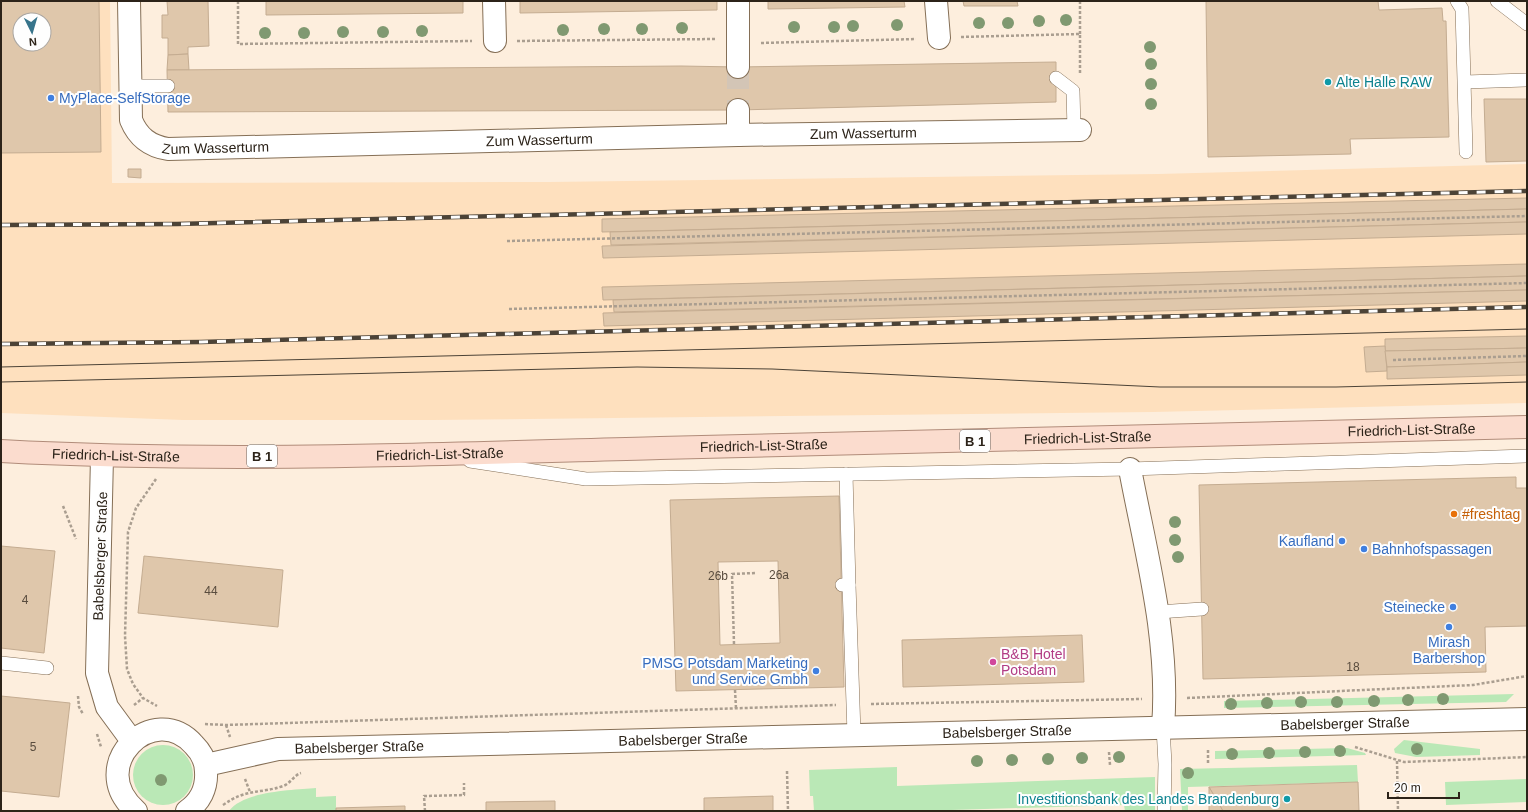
<svg xmlns="http://www.w3.org/2000/svg" width="1528" height="812" font-family="Helvetica,sans-serif">
  <rect width="100%" height="100%" fill="#fdeedd"/>
  <path fill="#fee0be" fill-rule="evenodd" d="M 1,1 L 110,1 L 112,183 L 549,182 L 1158,174 L 1527,164 L 1527,403 L 1153,412 L 432,420 L 183,420 L 1,413 ZM 20,20 L 44,20 L 44,44 L 20,44 Z"/>
  <g fill="#bae8b6">
    <polygon points="1514,694 1506,702 1224,708 1224,701"/>
    <polygon points="1404,740 1480,749 1480,755 1416,757 1395,753 1394,749"/>
    <circle cx="163" cy="775" r="30"/>
    <polygon points="1347,748 1365,753 1366,755 1215,759 1215,751"/>
    <polygon points="1357,765 1358,782 1188,787 1188,811 1182,811 1180,769"/>
    <polygon points="897,767 897,786 1155,777 1155,811 1125,811 1124,805 918,811 814,811 813,796 810,796 809,770"/>
    <polygon points="1527,779 1527,802 1446,805 1445,782"/>
    <path d="M 316,788 L 316,797 L 336,796 L 336,811 L 229,811 C 243,791 293,790 316,788 Z"/>
  </g>
  <g fill="#dfc7ab" stroke="#c4ac91" fill-rule="evenodd">
    <path d="M 1,1 L 99,1 L 101,152 L 1,153 ZM 20,20 L 44,20 L 44,44 L 20,44 Z"/>
    <polygon points="167,1 208,1 209,46 188,47 188,54 168,55 168,38 162,38 162,15 168,15"/>
    <polygon points="266,1 463,1 463,13 266,15"/>
    <polygon points="520,1 717,1 717,10 520,13"/>
    <polygon points="768,1 904,1 905,7 768,9"/>
    <polygon points="963,1 1017,1 1018,6 964,6"/>
    <polygon points="1206,1 1378,1 1379,10 1442,8 1443,21 1446,21 1449,137 1350,139 1351,154 1208,157"/>
    <polygon points="188,54 189,70 167,70 168,55"/>
    <polygon points="1056,62 1056,102 738,110 168,112 167,70 681,66 738,67"/>
    <polygon points="1484,99 1527,99 1527,161 1486,162"/>
    <polygon points="128,169 141,169 141,178 128,177"/>
    <polygon points="1527,198 1527,209 602,232 602,219"/>
    <polygon points="1527,209 1527,222 611,245 610,232"/>
    <polygon points="1527,222 1527,234 603,258 602,246"/>
    <polygon points="1527,264 1527,276 603,300 602,287"/>
    <polygon points="1527,276 1527,290 614,312 613,300"/>
    <polygon points="1527,290 1527,301 604,326 603,313"/>
    <polygon points="1527,336 1527,348 1385,351 1385,339"/>
    <polygon points="1385,346 1387,371 1366,372 1364,347"/>
    <polygon points="1527,348 1527,362 1387,367 1385,351"/>
    <polygon points="1527,362 1527,375 1387,379 1387,367"/>
    <polygon points="1516,477 1516,488 1527,488 1527,626 1485,627 1486,672 1203,679 1199,485"/>
    <path d="M 839,496 L 844,687 L 676,691 L 670,500 ZM 778,561 L 780,643 L 720,645 L 718,562 Z"/>
    <polygon points="1,546 55,551 44,653 1,648"/>
    <polygon points="144,556 283,570 278,627 138,613"/>
    <polygon points="1082,635 1084,682 903,687 902,640"/>
    <polygon points="1,696 70,703 59,797 1,791"/>
    <polygon points="1358,782 1359,811 1223,811 1209,787"/>
    <polygon points="1209,787 1223,811 1209,811"/>
    <polygon points="773,796 773,811 704,811 704,798"/>
    <polygon points="555,801 555,811 486,811 486,802"/>
    <polygon points="405,806 405,811 336,811 336,808"/>
  </g>
  <g fill="none" stroke-linecap="round" stroke-linejoin="round">
    <polyline stroke="#d3c5b6" stroke-width="22" stroke-dasharray="22 11" stroke-linecap="butt" points="738,67 738,110"/>
    <g stroke="#856f56" stroke-width="14">
      <g id="service">
        <polyline points="1457,1 1462,9 1466,152"/>
        <polyline points="1497,1 1527,24"/>
        <polyline points="1056,78 1073,91 1074,130"/>
        <polyline points="1465,82 1527,80"/>
        <polyline points="130,86 168,86"/>
        <polyline points="470,461 586,479 1130,469 1527,456"/>
        <polyline points="846,474 849,585"/>
        <polyline points="842,585 849,585 854,734"/>
        <polyline points="1158,612 1202,609"/>
        <polyline points="1,663 47,668"/>
        <polyline points="1163,727 1165,764 1164,811"/>
      </g>
    </g>
    <g stroke="#856f56" stroke-width="24">
      <g id="minor">
        <path id="s1" d="M 129,1 L 131,120 C 138,137 149,146 168,149 L 738,135 L 1080,130"/>
        <polyline points="494,1 495,41"/>
        <polyline points="738,1 738,67"/>
        <polyline points="936,1 939,38"/>
        <polyline points="738,110 738,135"/>
        <path d="M 1130,469 C 1146,554 1170,640 1163,727"/>
      </g>
    </g>
    <g stroke="#856f56" stroke-width="24">
      <g id="tertiary">
        <polyline points="102,457 97,673 107,707 132,741"/>
        <path id="s2" d="M 206,765 L 278,749 L 1527,719"/>
        <path d="M 136,811 C 84,766 154,699 194,745 C 201,752 206,761 206,772 C 207,788 200,802 187,811"/>
      </g>
    </g>
    <g stroke="#b18c7a" stroke-width="24">
      <g id="primary">
        <path id="s3" d="M 1,451 C 221,463 441,454 660,448 C 949,441 1238,434 1527,427"/>
      </g>
    </g>
    <g stroke="#aa9e90" stroke-width="2.5" stroke-dasharray="3 2" stroke-linecap="butt">
      <polyline points="238,1 238,44 472,41"/>
      <polyline points="1080,34 1080,1"/>
      <polyline points="961,37 1080,34 1080,73"/>
      <polyline points="517,41 716,39"/>
      <polyline points="761,43 916,39"/>
      <polyline points="507,241 1527,216"/>
      <polyline points="509,309 1527,283"/>
      <polyline points="1393,360 1527,356"/>
      <polyline points="156,479 136,508 128,532 125,636 127,669 133,684 143,698 157,706"/>
      <polyline points="63,506 76,539"/>
      <polyline points="734,644 732,574 755,573"/>
      <polyline points="735,690 736,708"/>
      <polyline points="78,696 79,707 83,714"/>
      <polyline points="1187,698 1473,685 1527,676"/>
      <polyline points="871,704 1142,699"/>
      <polyline points="134,705 143,698"/>
      <polyline points="205,724 226,725 836,705"/>
      <polyline points="226,725 230,737"/>
      <polyline points="97,734 101,747"/>
      <polyline points="1355,747 1404,762 1527,757"/>
      <polyline points="1208,750 1208,763"/>
      <polyline points="1109,752 1110,765"/>
      <polyline points="1397,761 1398,811"/>
      <polyline points="787,771 788,811"/>
      <polyline points="245,779 250,792"/>
      <path d="M 223,805 C 247,788 260,794 283,786 C 290,784 294,775 301,773"/>
      <polyline points="425,811 424,796 464,795 464,783"/>
    </g>
    <use href="#service" stroke="#fff" stroke-width="13"/>
    <use href="#minor" stroke="#fff" stroke-width="22"/>
    <use href="#tertiary" stroke="#fff" stroke-width="22"/>
    <use href="#primary" stroke="#fbdcce" stroke-width="22"/>
    <g stroke="#4c4337" stroke-width="1">
      <polyline points="1,367 1527,329"/>
      <polyline points="1,382 637,367 772,369 1160,387 1336,387 1527,382"/>
    </g>
    <g stroke="#4c4337" stroke-width="4.5">
      <g id="rail">
        <polyline points="1,225 177,224 1527,191"/>
        <polyline points="1,344 201,342 1527,307"/>
      </g>
    </g>
    <use href="#rail" stroke="#fefefe" stroke-width="3" stroke-dasharray="9" stroke-linecap="butt"/>
  </g>
  <g fill="#809971">
    <circle cx="1066" cy="20" r="6"/>
    <circle cx="1039" cy="21" r="6"/>
    <circle cx="979" cy="23" r="6"/>
    <circle cx="1008" cy="23" r="6"/>
    <circle cx="897" cy="25" r="6"/>
    <circle cx="853" cy="26" r="6"/>
    <circle cx="794" cy="27" r="6"/>
    <circle cx="834" cy="27" r="6"/>
    <circle cx="682" cy="28" r="6"/>
    <circle cx="604" cy="29" r="6"/>
    <circle cx="642" cy="29" r="6"/>
    <circle cx="563" cy="30" r="6"/>
    <circle cx="422" cy="31" r="6"/>
    <circle cx="343" cy="32" r="6"/>
    <circle cx="383" cy="32" r="6"/>
    <circle cx="265" cy="33" r="6"/>
    <circle cx="304" cy="33" r="6"/>
    <circle cx="1150" cy="47" r="6"/>
    <circle cx="1151" cy="64" r="6"/>
    <circle cx="1151" cy="84" r="6"/>
    <circle cx="1151" cy="104" r="6"/>
    <circle cx="1175" cy="522" r="6"/>
    <circle cx="1175" cy="540" r="6"/>
    <circle cx="1178" cy="557" r="6"/>
    <circle cx="1443" cy="699" r="6"/>
    <circle cx="1408" cy="700" r="6"/>
    <circle cx="1374" cy="701" r="6"/>
    <circle cx="1301" cy="702" r="6"/>
    <circle cx="1337" cy="702" r="6"/>
    <circle cx="1267" cy="703" r="6"/>
    <circle cx="1231" cy="704" r="6"/>
    <circle cx="1417" cy="749" r="6"/>
    <circle cx="1340" cy="751" r="6"/>
    <circle cx="1305" cy="752" r="6"/>
    <circle cx="1269" cy="753" r="6"/>
    <circle cx="1232" cy="754" r="6"/>
    <circle cx="1119" cy="757" r="6"/>
    <circle cx="1082" cy="758" r="6"/>
    <circle cx="1048" cy="759" r="6"/>
    <circle cx="1012" cy="760" r="6"/>
    <circle cx="977" cy="761" r="6"/>
    <circle cx="1188" cy="773" r="6"/>
    <circle cx="161" cy="780" r="6"/>
  </g>
  <g fill="#0f9aa8" stroke="#fefefe" stroke-width="1.5">
    <circle cx="1328" cy="82" r="4"/>
    <circle cx="1287" cy="799" r="4"/>
  </g>
  <g fill="#3f7fe0" stroke="#fefefe" stroke-width="1.5">
    <circle cx="51" cy="98" r="4"/>
    <circle cx="1342" cy="541" r="4"/>
    <circle cx="1364" cy="549" r="4"/>
    <circle cx="1453" cy="607" r="4"/>
    <circle cx="1449" cy="627" r="4"/>
    <circle cx="816" cy="671" r="4"/>
  </g>
  <circle fill="#e8710a" stroke="#fefefe" stroke-width="1.5" cx="1454" cy="514" r="4"/>
  <circle fill="#d1479c" stroke="#fefefe" stroke-width="1.5" cx="993" cy="662" r="4"/>
  <g text-anchor="middle" dominant-baseline="central" stroke-width="4" stroke-linejoin="round" paint-order="stroke">
    <g font-size="12" fill="#594c3e">
      <text x="779" y="575">26a</text>
      <text x="718" y="576">26b</text>
      <text x="211" y="591">44</text>
      <text x="25" y="600">4</text>
      <text x="1353" y="667">18</text>
      <text x="33" y="747">5</text>
    </g>
    <g fill="#fefefe" stroke="#6b655e" stroke-width="1">
      <rect x="960" y="430" width="30" height="22" rx="3"/>
      <rect x="247" y="445" width="30" height="22" rx="3"/>
    </g>
    <g font-size="13" font-weight="bold" fill="#2c2319">
      <text x="975" y="441">B 1</text>
      <text x="262" y="456">B 1</text>
    </g>
    <g font-size="14" fill="#0d838f" stroke="#fefefe" text-anchor="start">
      <text x="1336" y="82">Alte Halle RAW</text>
      <text x="1279" y="799" text-anchor="end">Investitionsbank des Landes Brandenburg</text>
    </g>
    <g font-size="14" fill="#366cbe" stroke="#fefefe" text-anchor="end">
      <text x="59" y="98" text-anchor="start">MyPlace-SelfStorage</text>
      <text x="1334" y="541">Kaufland</text>
      <text x="1372" y="549" text-anchor="start">Bahnhofspassagen</text>
      <text x="1445" y="607">Steinecke</text>
      <text x="1449" y="642" text-anchor="middle">Mirash<tspan x="1449" dy="16">Barbershop</tspan></text>
      <text x="808" y="663">PMSG Potsdam Marketing<tspan x="808" dy="16">und Service Gmbh</tspan></text>
    </g>
    <g font-size="14" fill="#2c2319" stroke="#fefefe">
      <text stroke="none"><textPath href="#s1" startOffset="864">Zum Wasserturm</textPath></text>
      <text stroke="none"><textPath href="#s1" startOffset="540">Zum Wasserturm</textPath></text>
      <text stroke="none"><textPath href="#s1" startOffset="216">Zum Wasserturm</textPath></text>
      <text stroke="none"><textPath href="#s3" startOffset="1411">Friedrich-List-Straße</textPath></text>
      <text stroke="none"><textPath href="#s3" startOffset="1087">Friedrich-List-Straße</textPath></text>
      <text stroke="none"><textPath href="#s3" startOffset="763">Friedrich-List-Straße</textPath></text>
      <text stroke="none"><textPath href="#s3" startOffset="439">Friedrich-List-Straße</textPath></text>
      <text stroke="none"><textPath href="#s3" startOffset="115">Friedrich-List-Straße</textPath></text>
      <text transform="translate(100 556) rotate(-88)">Babelsberger Straße</text>
      <text stroke="none"><textPath href="#s2" startOffset="1141">Babelsberger Straße</textPath></text>
      <text stroke="none"><textPath href="#s2" startOffset="803">Babelsberger Straße</textPath></text>
      <text stroke="none"><textPath href="#s2" startOffset="479">Babelsberger Straße</textPath></text>
      <text stroke="none"><textPath href="#s2" startOffset="155">Babelsberger Straße</textPath></text>
    </g>
    <g font-size="14" fill="#c56008" stroke="#fefefe" text-anchor="start">
      <text x="1462" y="514">#freshtag</text>
    </g>
    <g font-size="14" fill="#b23c85" stroke="#fefefe" text-anchor="start">
      <text x="1001" y="654">B&amp;B Hotel<tspan x="1001" dy="16">Potsdam</tspan></text>
    </g>
  </g>
  <rect width="1528" height="812" fill="none" stroke="#2c2319" stroke-width="4"/>
  <g transform="translate(32 32) rotate(175)"><circle r="19" fill="#fefefe" stroke="#aaa6a2"/>
  <path d="M0-3L7 15L0 10L-7 15Z" fill="#37748b"/>
  <text y="-6" font-size="11" font-weight="bold" text-anchor="middle" fill="#2c2319">N</text>
  </g>
  <path d="M1388 792v6h71v-6" fill="none" stroke="#2c2319" stroke-width="2"/>
  <text x="1394" y="792" font-size="12" fill="#2c2319" stroke="#fefefe" stroke-width="3" paint-order="stroke">20 m</text>
</svg>
